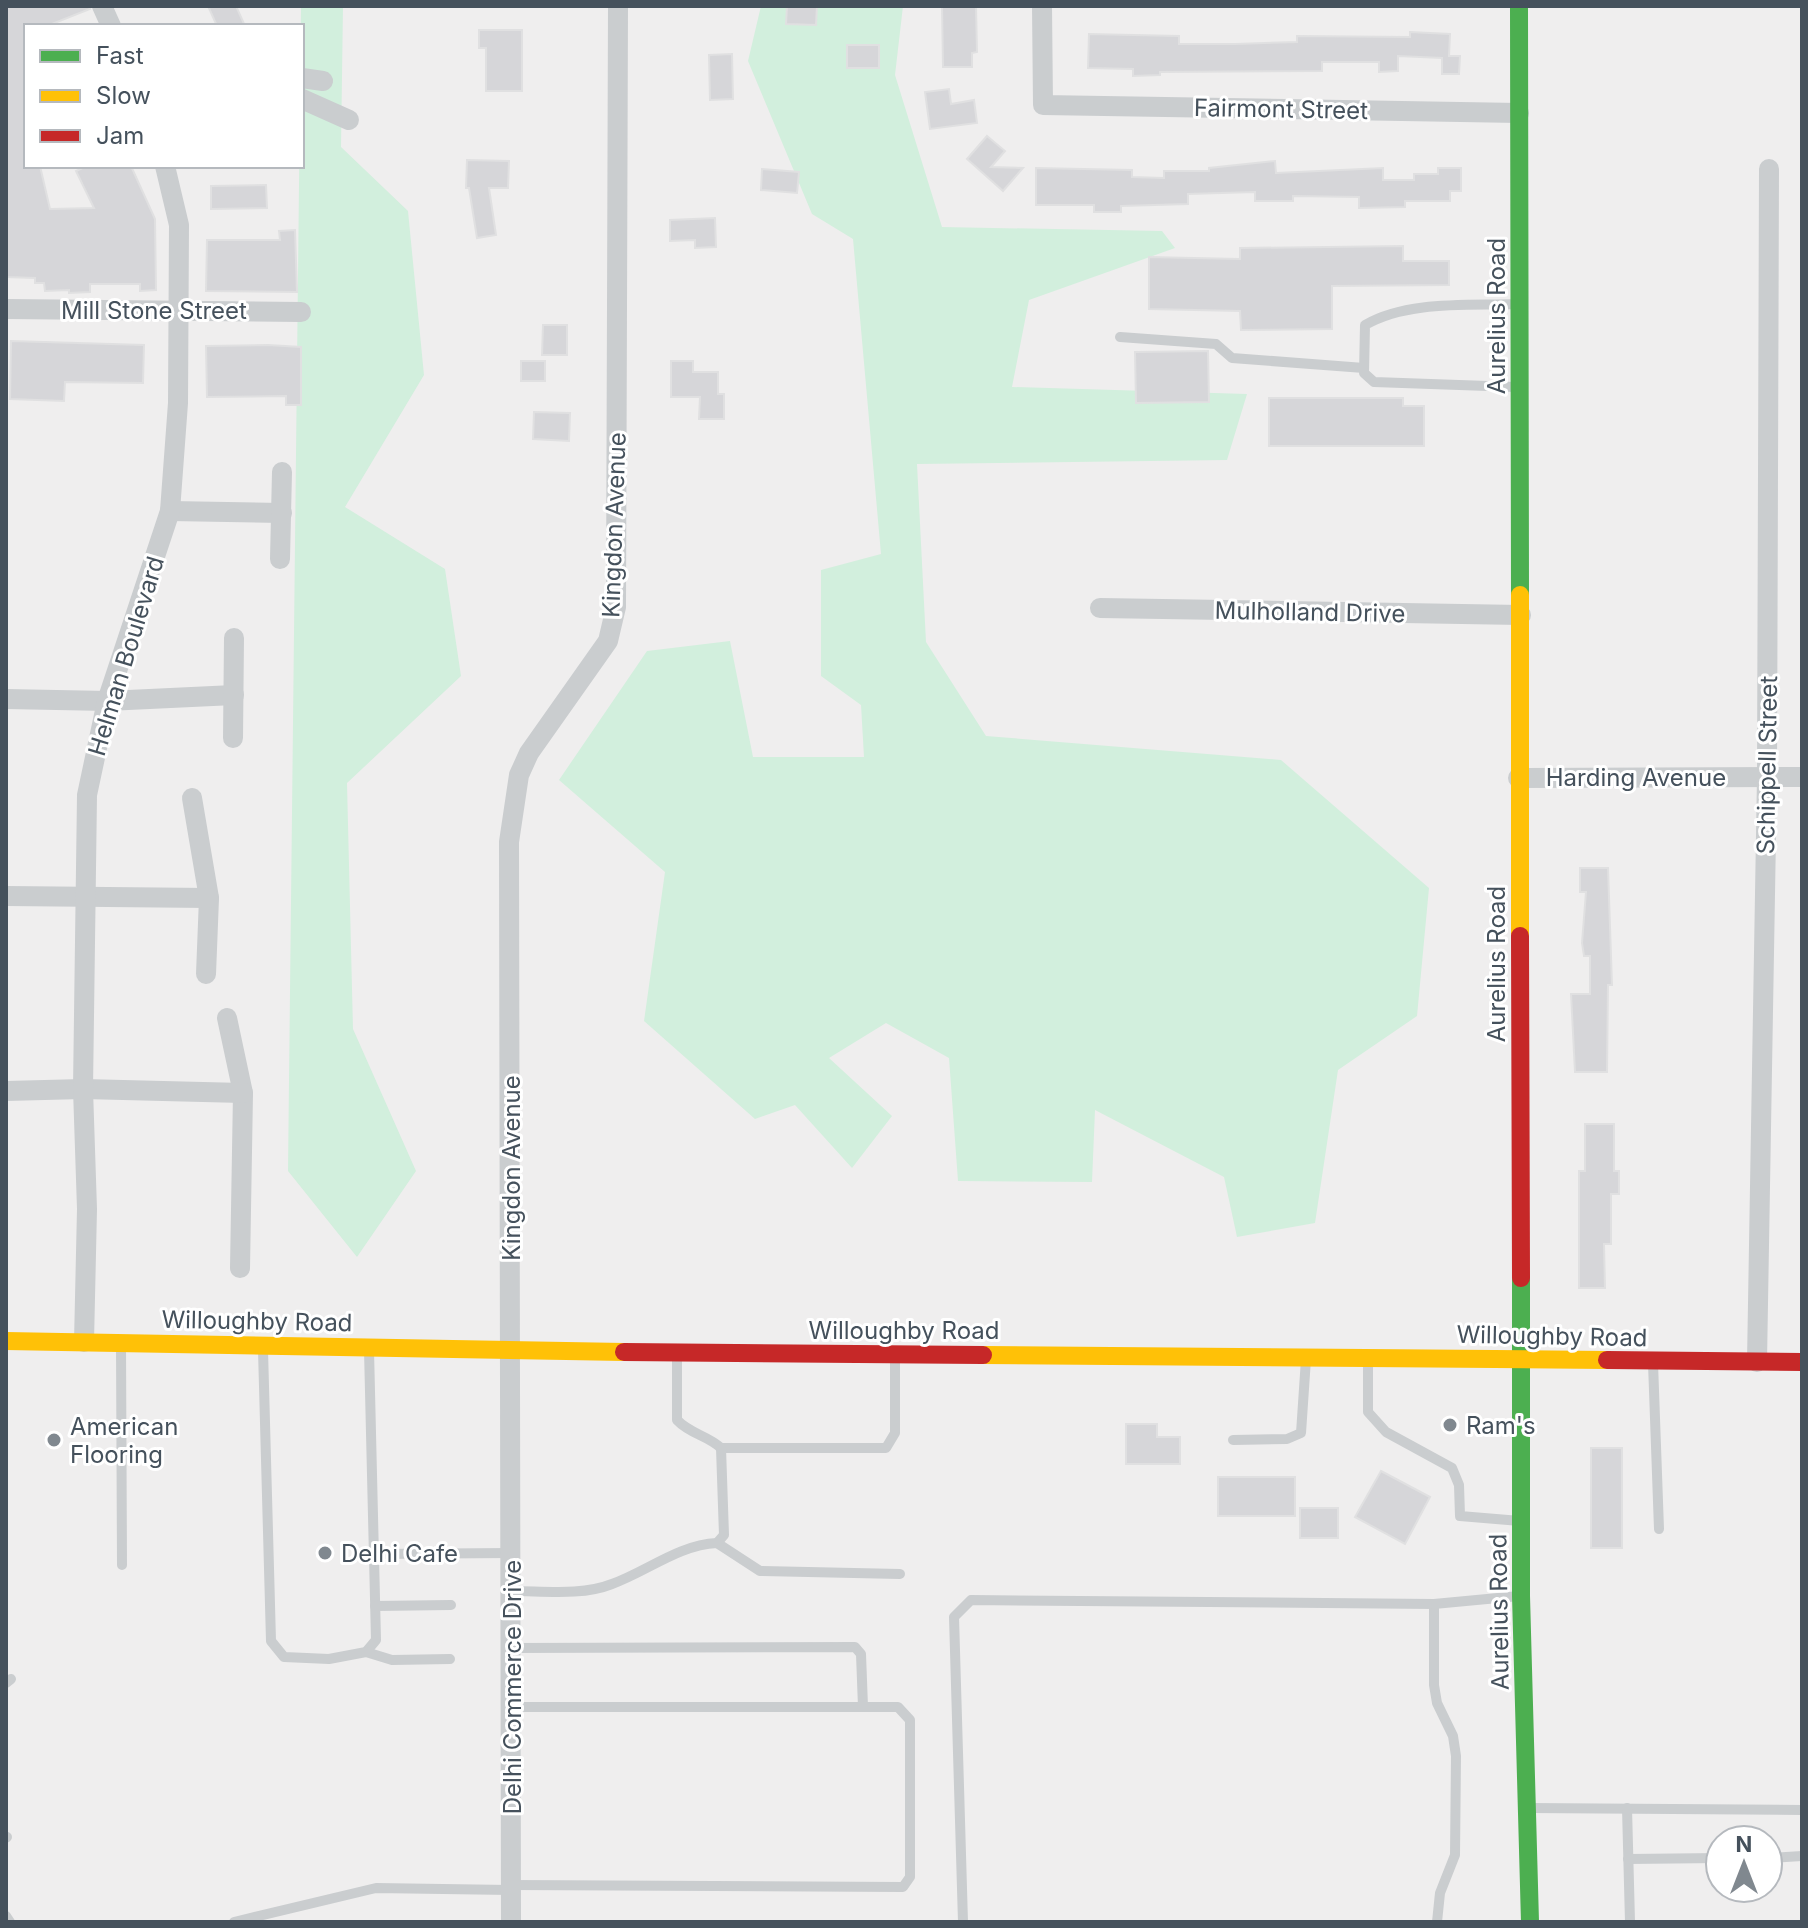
<svg xmlns="http://www.w3.org/2000/svg" width="1808" height="1928" font-family="Inter,sans-serif">
  <rect width="100%" height="100%" fill="#efeeee"/>
  <g fill="#d2efdd">
    <polygon points="301,6 343,6 341,147 408,211 424,375 345,507 445,569 461,676 347,783 353,1029 416,1171 357,1257 288,1171"/>
    <polygon points="761,6 903,6 895,75 942,227 1162,231 1175,248 1029,300 1012,387 1247,394 1227,460 917,464 926,642 986,736 1281,760 1429,888 1417,1016 1338,1070 1315,1223 1237,1237 1224,1177 1095,1110 1092,1182 958,1181 949,1058 886,1023 829,1058 892,1116 852,1168 795,1105 755,1119 644,1021 665,872 559,780 647,651 730,641 753,757 864,757 861,705 821,676 821,570 881,554 853,239 812,214 748,61"/>
  </g>
  <g fill="#d6d6d9" stroke="#e0e0e1" stroke-width="2">
    <polygon points="6,6 89,6 90,9 47,26 26,26 26,166 40,166 50,209 94,208 76,171 87,166 131,166 155,219 156,290 140,291 140,284 90,284 90,292 69,293 69,290 45,291 44,283 35,283 35,278 6,277"/>
    <polygon points="208,6 236,6 245,26 217,26"/>
    <polygon points="787,6 817,6 816,25 786,24"/>
    <polygon points="942,6 976,6 977,52 972,53 972,67 943,67"/>
    <polygon points="479,30 522,30 522,91 486,91 486,48 479,48"/>
    <polygon points="1410,32 1450,34 1449,56 1460,56 1459,74 1442,74 1442,58 1398,56 1398,71 1379,72 1379,62 1322,62 1322,71 1160,72 1160,75 1133,76 1133,69 1088,68 1089,34 1179,36 1179,44 1235,44 1297,42 1297,36 1410,37"/>
    <rect x="847" y="45" width="32" height="23"/>
    <polygon points="732,54 733,99 710,100 709,55"/>
    <polygon points="949,89 951,104 974,100 977,123 930,129 925,92"/>
    <polygon points="987,136 1005,151 991,167 1023,168 1003,191 967,159"/>
    <polygon points="467,160 509,161 508,188 489,188 496,235 477,238 469,188 466,188"/>
    <polygon points="1275,161 1276,173 1383,168 1383,180 1414,180 1414,174 1438,174 1438,168 1461,168 1461,191 1450,191 1450,201 1405,201 1405,207 1359,208 1359,197 1293,196 1293,201 1255,201 1255,192 1188,194 1188,204 1121,206 1121,212 1094,212 1094,205 1036,205 1036,168 1132,170 1132,177 1164,178 1164,171 1209,171 1209,168"/>
    <polygon points="762,169 799,172 797,193 761,190"/>
    <polygon points="266,185 267,208 211,209 211,186"/>
    <polygon points="715,218 716,247 695,248 695,240 670,241 670,220"/>
    <polygon points="295,230 297,292 206,291 207,240 280,240 279,231"/>
    <polygon points="1403,246 1403,261 1449,261 1449,285 1332,286 1332,329 1241,330 1240,311 1149,309 1149,257 1240,259 1240,248"/>
    <polygon points="543,325 567,325 567,355 542,355"/>
    <polygon points="11,341 144,345 143,383 65,382 64,401 10,399"/>
    <polygon points="268,345 301,347 301,405 286,405 286,396 207,397 206,346"/>
    <polygon points="1208,351 1209,402 1136,403 1135,352"/>
    <rect x="521" y="361" width="24" height="20"/>
    <polygon points="671,361 693,361 693,372 718,372 718,394 724,394 724,419 699,419 700,397 671,397"/>
    <polygon points="1269,398 1403,398 1403,406 1424,406 1424,446 1269,446"/>
    <polygon points="534,412 570,413 569,441 533,439"/>
    <polygon points="1580,868 1608,868 1612,985 1608,985 1607,1072 1575,1072 1571,994 1590,994 1590,956 1584,956 1582,943 1586,892 1580,892"/>
    <polygon points="1585,1124 1614,1124 1614,1171 1619,1171 1619,1194 1611,1194 1611,1244 1604,1244 1605,1288 1579,1288 1579,1171 1585,1171"/>
    <polygon points="1126,1424 1157,1424 1157,1437 1180,1437 1180,1464 1126,1464"/>
    <rect x="1591" y="1448" width="31" height="100"/>
    <polygon points="1381,1471 1430,1497 1405,1544 1355,1517"/>
    <rect x="1218" y="1477" width="77" height="39"/>
    <rect x="1300" y="1508" width="38" height="30"/>
  </g>
  <g fill="none" stroke-linecap="round" stroke-linejoin="round">
    <g stroke="#cacdcf" stroke-width="10">
      <polyline points="1120,337 1216,344 1232,358 1364,368"/>
      <path d="M 1516,387 L 1374,382 L 1364,373 L 1365,325 C 1408,300 1470,306 1518,304"/>
      <polyline points="121,1344 122,1565"/>
      <polyline points="263,1350 271,1641 284,1657 329,1659 366,1652 376,1640 369,1350"/>
      <polyline points="1368,1360 1368,1412 1386,1432 1452,1468 1459,1485 1460,1516 1520,1521"/>
      <polyline points="1653,1363 1659,1529"/>
      <polyline points="1233,1440 1287,1439 1301,1433 1306,1359"/>
      <polyline points="721,1448 886,1448 895,1433 895,1358"/>
      <polyline points="717,1543 760,1571 900,1574"/>
      <polyline points="375,1554 512,1553"/>
      <path d="M 512,1591 C 544,1591 582,1596 612,1584 C 648,1571 678,1545 717,1543 L 724,1535 L 721,1448 C 707,1435 690,1434 677,1420 L 677,1353"/>
      <polyline points="1434,1604 1434,1685 1437,1703 1453,1736 1456,1756 1455,1855 1440,1893 1437,1922"/>
      <polyline points="375,1606 451,1605"/>
      <polyline points="512,1648 855,1647 861,1654 863,1707"/>
      <polyline points="366,1652 392,1660 450,1659"/>
      <polyline points="6,1683 11,1679"/>
      <polyline points="1528,1808 1802,1810"/>
      <polyline points="1627,1808 1630,1922"/>
      <polyline points="6,1838 7,1837"/>
      <polyline points="1768,1858 1802,1856"/>
      <polyline points="1628,1859 1720,1858"/>
      <polyline points="511,1885 903,1887 910,1877 910,1720 898,1707 512,1707"/>
      <polyline points="6,1916 10,1922"/>
      <polyline points="234,1922 376,1888 511,1890"/>
      <polyline points="963,1922 954,1617 971,1600 1434,1604 1519,1596"/>
    </g>
    <g stroke="#cacdcf" stroke-width="20">
      <polyline points="102,6 111,26"/>
      <polyline points="1042,6 1043,105 1519,113"/>
      <polyline points="302,78 323,81"/>
      <polyline points="302,99 349,120"/>
      <polyline points="6,309 301,312"/>
      <polyline points="170,511 282,513"/>
      <polyline points="280,559 282,472"/>
      <polyline points="1100,608 1521,615"/>
      <polyline points="6,699 107,701 234,695"/>
      <polyline points="233,738 234,638"/>
      <polyline points="1518,778 1802,777"/>
      <polyline points="192,798 209,898 206,974"/>
      <polyline points="6,896 209,898"/>
      <polyline points="227,1018 243,1093 240,1268"/>
      <polyline points="6,1091 83,1089 243,1093"/>
      <polyline points="84,1342 87,1209 83,1089 87,795 107,701 170,511 178,403 179,225 165,166"/>
      <polyline points="1757,1362 1767,777 1769,169"/>
      <polyline points="511,1922 509,842 519,775 529,753 608,641 616,607 618,6"/>
    </g>
    <g stroke="#4caf50" stroke-width="18">
      <polyline points="1519,6 1520,595"/>
      <polyline points="1521,1278 1521,1596 1530,1922"/>
    </g>
    <g stroke="#ffc107" stroke-width="18">
      <polyline points="1520,595 1520,936"/>
      <polyline points="6,1341 624,1352"/>
      <polyline points="983,1355 1607,1360"/>
    </g>
    <g stroke="#c62828" stroke-width="18">
      <polyline points="1520,936 1521,1278"/>
      <polyline points="624,1352 983,1355"/>
      <polyline points="1607,1360 1802,1362"/>
    </g>
  </g>
  <g fill="#80888f" stroke="#fff" stroke-width="3">
    <circle cx="1450" cy="1425" r="8"/>
    <circle cx="54" cy="1440" r="8"/>
    <circle cx="325" cy="1553" r="8"/>
  </g>
  <g text-anchor="middle" dominant-baseline="central" stroke-width="6" stroke-linejoin="round" paint-order="stroke">
    <g font-size="24" fill="#45515c" stroke="#fff">
      <text transform="translate(1281 109) rotate(1)">Fairmont Street</text>
      <text x="154" y="310">Mill Stone Street</text>
      <text transform="translate(1496 316) rotate(-90)">Aurelius Road</text>
      <text transform="translate(614 525) rotate(-88)">Kingdon Avenue</text>
      <text transform="translate(1310 612) rotate(1)">Mulholland Drive</text>
      <text transform="translate(126 656) rotate(-73)">Helman Boulevard</text>
      <text transform="translate(1767 765) rotate(-89)">Schippell Street</text>
      <text x="1636" y="777">Harding Avenue</text>
      <text transform="translate(1496 964) rotate(-90)">Aurelius Road</text>
      <text transform="translate(511 1168) rotate(-90)">Kingdon Avenue</text>
      <text transform="translate(257 1321) rotate(1)">Willoughby Road</text>
      <text x="904" y="1330">Willoughby Road</text>
      <text transform="translate(1552 1336) rotate(1)">Willoughby Road</text>
      <text transform="translate(1499 1612) rotate(-91)">Aurelius Road</text>
      <text transform="translate(512 1687) rotate(-90)">Delhi Commerce Drive</text>
    </g>
    <g font-size="24" fill="#45515c" stroke="#fff" text-anchor="start">
      <text x="1466" y="1425">Ram's</text>
      <text x="70" y="1426">American<tspan x="70" dy="28">Flooring</tspan></text>
      <text x="341" y="1553">Delhi Cafe</text>
    </g>
  </g>
  <rect width="1808" height="1928" fill="none" stroke="#45515c" stroke-width="16"/>
  <rect x="24" y="24" width="280" height="144" fill="#ffffff" stroke="#b5b9be" stroke-width="2"/>
  <rect x="40" y="50" width="40" height="12" fill="#4caf50" stroke="#b5b9be" stroke-width="2"/>
  <text x="96" y="64" font-size="24" fill="#45515c">Fast</text>
  <rect x="40" y="90" width="40" height="12" fill="#ffc107" stroke="#b5b9be" stroke-width="2"/>
  <text x="96" y="104" font-size="24" fill="#45515c">Slow</text>
  <rect x="40" y="130" width="40" height="12" fill="#c62828" stroke="#b5b9be" stroke-width="2"/>
  <text x="96" y="144" font-size="24" fill="#45515c">Jam</text>
  <g transform="translate(1744 1864)"><circle r="38" fill="#ffffff" stroke="#b5b9be" stroke-width="2"/>
  <path d="M0-6L14 30L0 20L-14 30Z" fill="#80888f"/>
  <text y="-12" font-size="22" font-weight="bold" text-anchor="middle" fill="#45515c">N</text>
  </g>
</svg>
